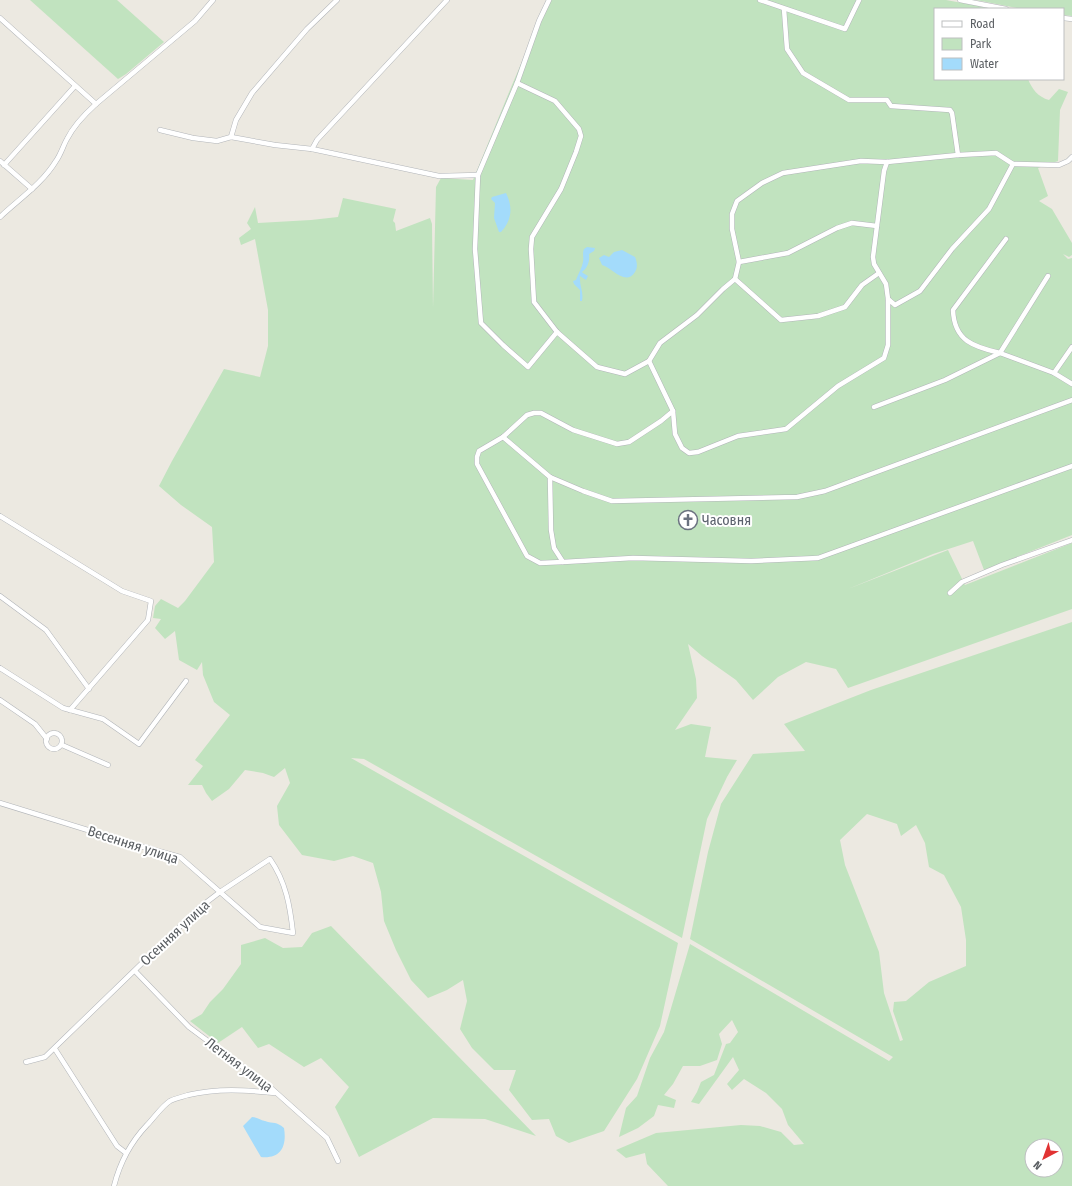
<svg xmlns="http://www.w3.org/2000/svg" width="1072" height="1186" font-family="'Fira Sans Condensed',sans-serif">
  <rect width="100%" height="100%" fill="#ece9e1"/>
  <g fill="#c1e3bf" fill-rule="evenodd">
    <polygon points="30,0 117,0 164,42 126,74 118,79"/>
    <path d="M 550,0 L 946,0 L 995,9 L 935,9 L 935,79 L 1028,79 C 1032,89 1038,97 1049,100 L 1059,89 L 1068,92 L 1060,110 L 1058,161 L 1038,168 L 1048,196 L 1039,201 L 1052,209 L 1072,243 L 1072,255 L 1069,257 L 1063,254 L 1068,259 L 1072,258 L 1072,535 L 984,570 L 973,541 L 933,554 L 848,589 L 948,550 L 965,585 L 1072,543 L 1072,609 L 848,688 L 836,669 L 806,662 L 778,677 L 753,700 L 736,680 L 702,656 L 688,644 L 696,679 L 697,698 L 675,730 L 691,724 L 711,727 L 705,757 L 737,760 L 727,777 L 707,819 L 682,938 L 364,759 L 351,758 L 678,943 L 660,1026 L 637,1079 L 604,1131 L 569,1143 L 556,1136 L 549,1119 L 532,1120 L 509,1090 L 516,1070 L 494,1070 L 472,1048 L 460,1029 L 467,1001 L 463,980 L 447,990 L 428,998 L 411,980 L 396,950 L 384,921 L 381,892 L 373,863 L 353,856 L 334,861 L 302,855 L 279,825 L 277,806 L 290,783 L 285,768 L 274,777 L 263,773 L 245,770 L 229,789 L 212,801 L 206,793 L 202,785 L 188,785 L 203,766 L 195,760 L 230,715 L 214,702 L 203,675 L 202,662 L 197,670 L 179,660 L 175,631 L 165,639 L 155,628 L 161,619 L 153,618 L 155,606 L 161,599 L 178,608 L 185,601 L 214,562 L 212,527 L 181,505 L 159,486 L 172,461 L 224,369 L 260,377 L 268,346 L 268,310 L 255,239 L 241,245 L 239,238 L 251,229 L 247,223 L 255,207 L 258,223 L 311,220 L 338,217 L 343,198 L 396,209 L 393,221 L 395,223 L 396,231 L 430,218 L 432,224 L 433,308 L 436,187 L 441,178 L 473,180 L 512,85 L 546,5 Z"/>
    <polygon points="976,0 1072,0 1072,16 1063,15 1063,9 1022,9"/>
    <path d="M 1072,622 L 1072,1186 L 668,1186 L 647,1164 L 645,1153 L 626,1158 L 616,1150 L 656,1133 L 741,1125 L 760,1126 L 781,1132 L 794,1145 L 804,1144 L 788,1125 L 782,1109 L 766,1093 L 744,1079 L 732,1090 L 727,1084 L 739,1070 L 733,1057 L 699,1104 L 691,1102 L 697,1092 L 701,1082 L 714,1075 L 726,1044 L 730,1043 L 738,1032 L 732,1020 L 719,1034 L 722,1044 L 717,1060 L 700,1066 L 683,1066 L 673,1084 L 664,1095 L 676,1100 L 674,1108 L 658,1105 L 654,1116 L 638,1128 L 619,1137 L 626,1108 L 637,1096 L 650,1058 L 664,1032 L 690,944 L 889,1061 L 893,1057 L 690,939 L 708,852 L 721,804 L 753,754 L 805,751 L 784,724 L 871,690 ZM 867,814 L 897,824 L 901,836 L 916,825 L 925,843 L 929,867 L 944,875 L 961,907 L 966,940 L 966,966 L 929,982 L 906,1001 L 894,1002 L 893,1011 L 903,1040 L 900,1041 L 884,993 L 879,952 L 845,865 L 840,840 ZM 1032,1146 L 1056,1146 L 1056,1170 L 1032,1170 Z"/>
    <polygon points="331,926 536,1136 485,1119 433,1118 359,1157 335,1107 349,1087 321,1058 304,1067 269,1044 258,1048 242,1027 218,1043 190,1021 202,1014 210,1002 223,989 241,964 241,945 265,938 283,948 302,947 312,933"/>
  </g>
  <g fill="#a3dbfb">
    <path d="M 506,193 C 513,207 512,220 501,232 L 499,232 L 494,218 L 495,203 L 491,199 L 492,197 Z"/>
    <path d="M 587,247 L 595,248 L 594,251 L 589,254 C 590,260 588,268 582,272 L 583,273 L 588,276 L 586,280 L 580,276 C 579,285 584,292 582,301 L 580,301 L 580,290 L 574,284 L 573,281 L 576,280 C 578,274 582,268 583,262 C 584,257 582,254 584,249 Z"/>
    <path d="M 622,250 L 635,257 C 637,262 638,267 635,272 C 626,287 611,267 602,265 L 599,258 L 604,255 L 609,257 L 614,252 Z"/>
    <path d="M 252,1117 C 257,1117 260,1120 265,1121 C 274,1124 276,1121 284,1128 C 287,1146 281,1159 261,1157 L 243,1126 Z"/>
  </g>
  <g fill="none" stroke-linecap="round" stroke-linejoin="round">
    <g stroke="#b2b5b9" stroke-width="5.5">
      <g id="street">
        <polyline points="549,0 539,21 517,83 478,175 475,249 481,323 503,345 528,367 557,332"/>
        <polyline points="760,0 845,29 859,0"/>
        <polyline points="960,0 1006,9"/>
        <polyline points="784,9 787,49 803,73 849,100 887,100 891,106 950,110 952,113 958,155"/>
        <polyline points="0,18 96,104"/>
        <polyline points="1063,18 1072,19"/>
        <polyline points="517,83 555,101 579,129 581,136 576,152 561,189 532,237 531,249 534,302 557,332 597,367 625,374 649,361 660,343 697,315 723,289 735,279 739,262 732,229 732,214 737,201 762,183 783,173 861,161 887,162 958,155 996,153 1013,164"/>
        <polyline points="160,130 193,138 217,141 231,137 275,145 312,149 439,176 478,175"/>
        <polyline points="231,137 236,120 252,93 307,29 337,0"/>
        <polyline points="312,149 317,140 447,0"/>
        <polyline points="0,161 32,189"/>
        <polyline points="887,162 884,171 873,257 874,264 886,284 888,299"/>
        <polyline points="4,165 75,86"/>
        <path d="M 0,217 C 19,199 42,184 56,161 C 61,154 63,146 67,139 C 74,125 85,114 96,104 L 195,21 L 213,0"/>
        <path d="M 1006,239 L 953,310 C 954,341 974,347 1000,353 L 1048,276"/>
        <polyline points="739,262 788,253 837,228 852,223 877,226"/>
        <polyline points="735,279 781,320 818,316 845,307 862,285 879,273"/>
        <polyline points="649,361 673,411 675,434 682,448 689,453 698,452 738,436 786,429 838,386 884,358 888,345 888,299 895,305 920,291 952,249 989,209 1013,164 1059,165 1068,161 1072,157"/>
        <polyline points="1054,373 1072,347"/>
        <polyline points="874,407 945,380 1000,353 1054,373 1072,384"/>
        <polyline points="503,437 550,477 583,491 612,501 797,497 825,491 1072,400"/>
        <polyline points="550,477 551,530 554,548 563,562 633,558 751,561 818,558 1072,466"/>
        <polyline points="0,516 122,591 151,601 148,620 70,710"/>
        <polyline points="563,562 540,563 527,556 477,464 477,457 479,451 503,437 527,415 534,413 541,413 573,430 617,444 629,442 661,421 673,411"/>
        <polyline points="950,593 962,582 1002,565 1072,540"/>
        <polyline points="0,596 46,630 89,689"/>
        <polyline points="0,668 63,708 103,719 139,744 186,681"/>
        <polyline points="0,700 35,724 47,739"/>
        <circle cx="54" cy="741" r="8"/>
        <polyline points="62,745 108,765"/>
        <path d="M 0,803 L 133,844 L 180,857 L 260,927 L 293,933 C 290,906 286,882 270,859 L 220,892 L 199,908 L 45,1057 L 26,1062"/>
        <polyline points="135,971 189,1027 271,1088 327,1138 338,1161"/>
        <polyline points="55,1049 117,1146 126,1153"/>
        <path d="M 114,1186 C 120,1162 130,1143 147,1125 C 154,1118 162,1106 170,1101 C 176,1098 182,1097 188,1095 C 218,1088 245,1090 275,1093"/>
      </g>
    </g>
    <use href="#street" stroke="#fff" stroke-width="4.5"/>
  </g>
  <defs>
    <g id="church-ring" transform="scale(1)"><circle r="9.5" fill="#fff" stroke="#6b7280" stroke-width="1.5"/><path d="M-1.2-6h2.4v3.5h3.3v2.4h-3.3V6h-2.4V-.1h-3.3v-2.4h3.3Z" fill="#6b7280"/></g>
  </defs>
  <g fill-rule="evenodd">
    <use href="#church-ring" x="688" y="520"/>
  </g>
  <g text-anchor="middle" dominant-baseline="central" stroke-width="4" stroke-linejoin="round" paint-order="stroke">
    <g font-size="14" fill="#5b616d" stroke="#fff" text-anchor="start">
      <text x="702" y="520">Часовня</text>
    </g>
    <g font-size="14" fill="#5a5e62" stroke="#fff">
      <text transform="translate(133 845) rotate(18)">Весенняя улица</text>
      <text transform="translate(175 933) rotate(-43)">Осенняя улица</text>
      <text transform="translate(239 1065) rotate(37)">Летняя улица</text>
    </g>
  </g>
  <rect x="934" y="8" width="130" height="72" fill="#ffffff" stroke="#bdbfc0"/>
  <rect x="942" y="21" width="20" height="6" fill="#ffffff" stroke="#bdbfc0"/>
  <text x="970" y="28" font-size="12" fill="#5a5e62">Road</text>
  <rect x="942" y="38" width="20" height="12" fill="#c1e3bf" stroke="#bdbfc0"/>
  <text x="970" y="48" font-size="12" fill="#5a5e62">Park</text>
  <rect x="942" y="58" width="20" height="12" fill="#a3dbfb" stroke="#bdbfc0"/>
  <text x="970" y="68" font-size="12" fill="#5a5e62">Water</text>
  <g transform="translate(1044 1158) rotate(221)"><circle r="19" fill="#ffffff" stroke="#bdbfc0"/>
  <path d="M0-3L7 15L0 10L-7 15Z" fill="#e13333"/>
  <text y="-6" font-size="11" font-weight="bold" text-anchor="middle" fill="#5a5e62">N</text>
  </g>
</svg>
